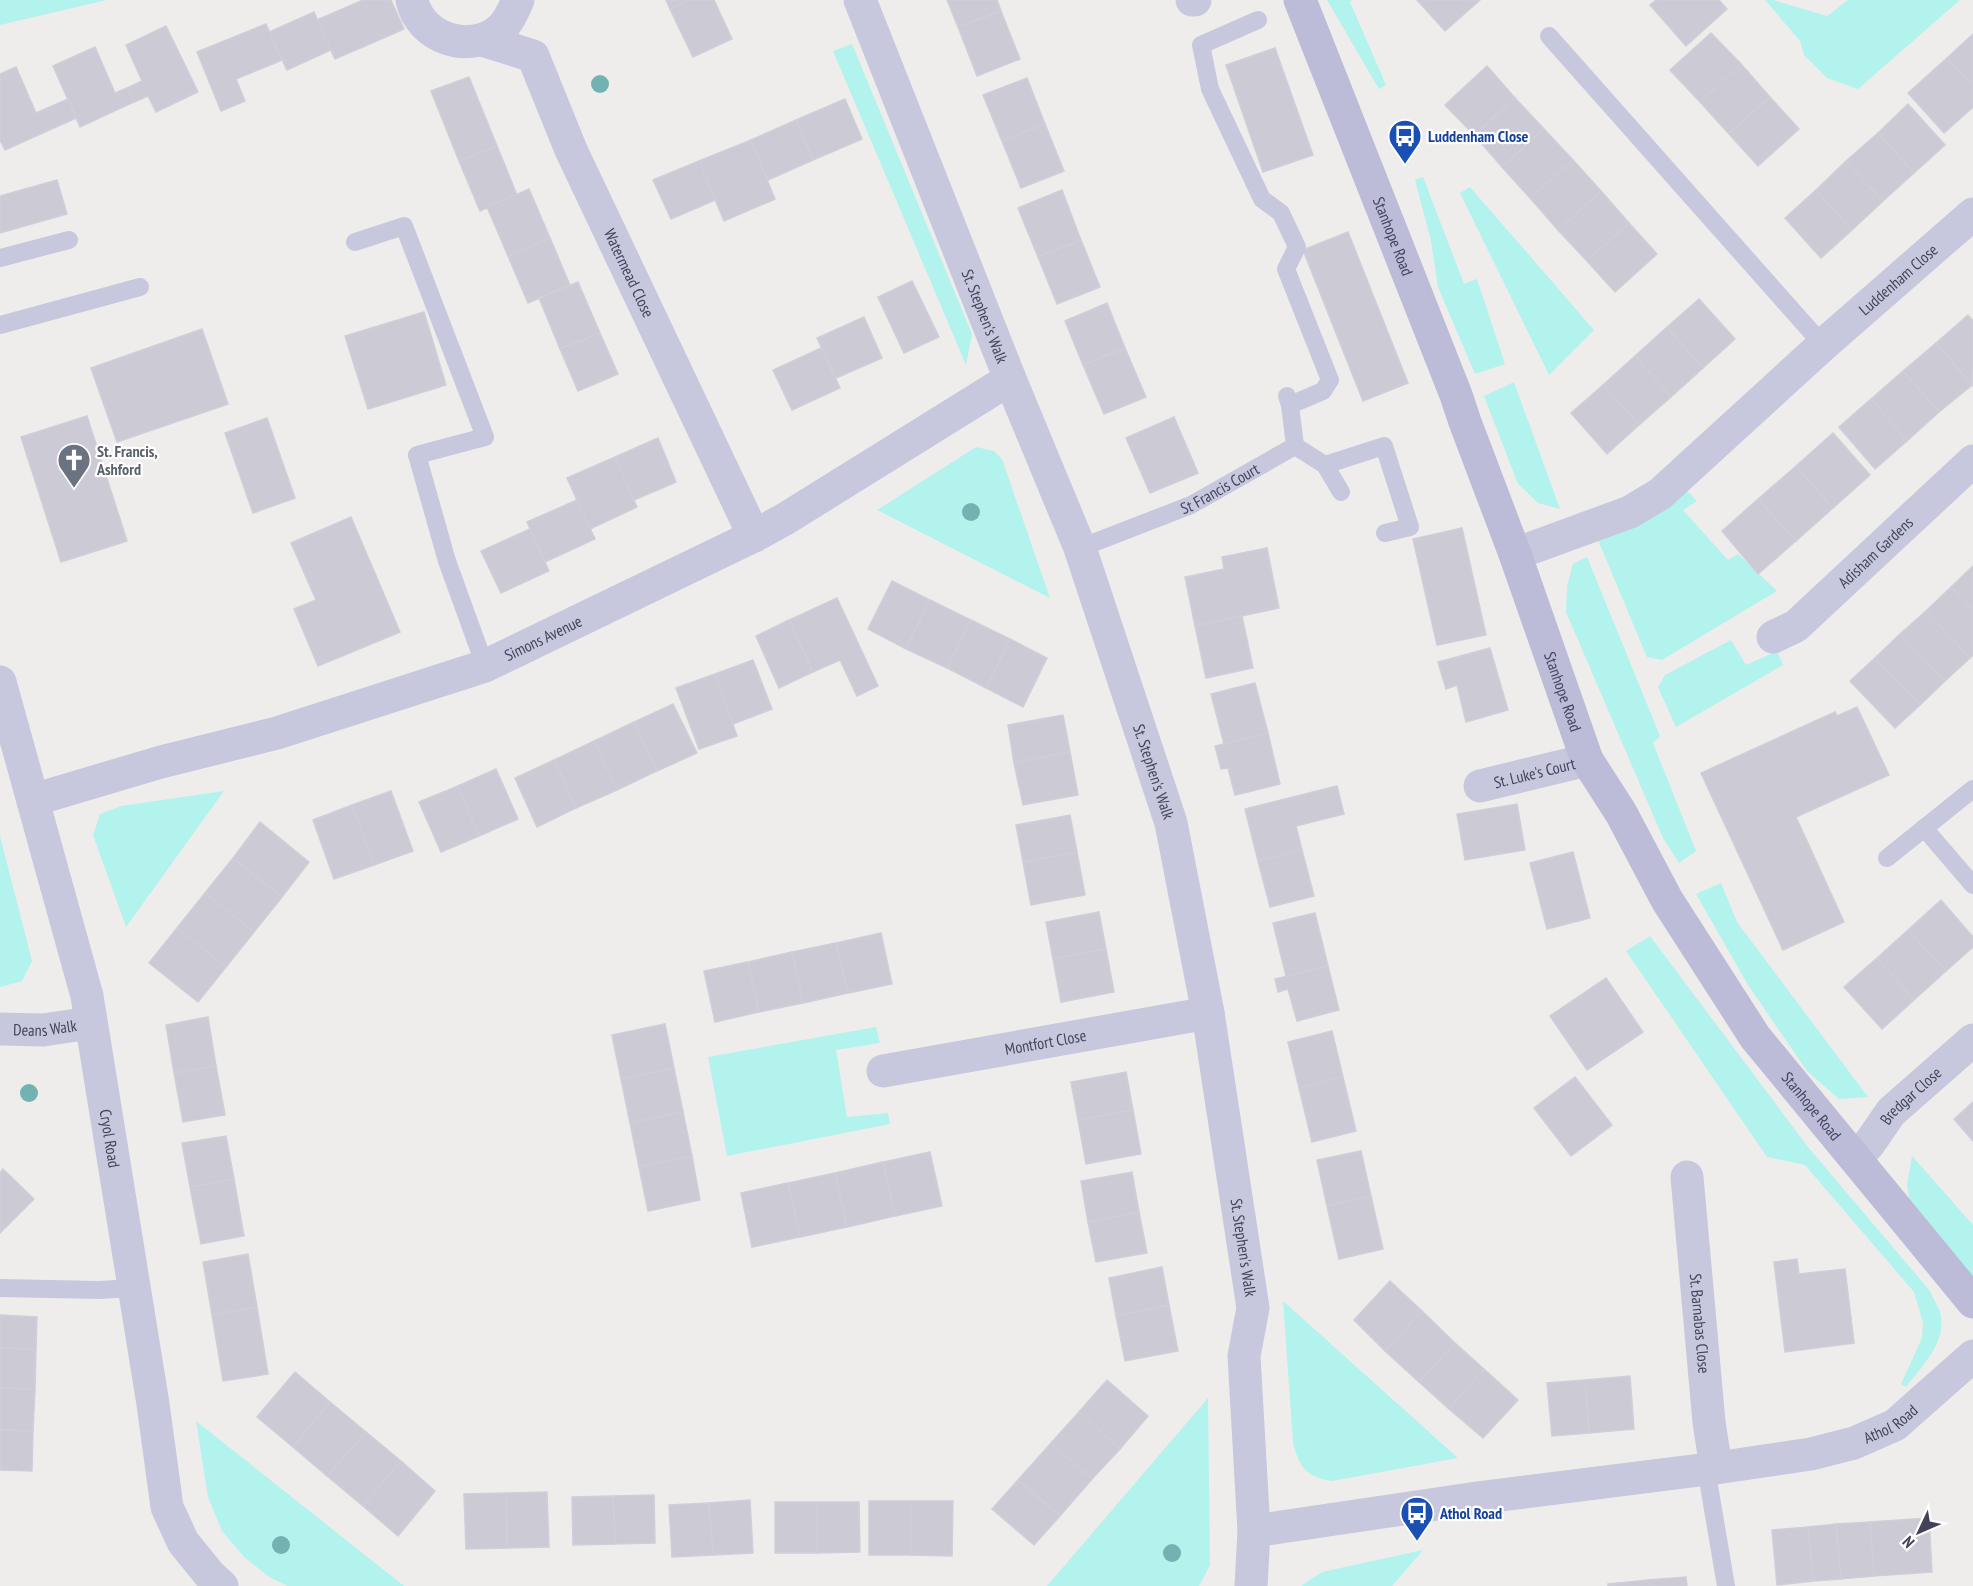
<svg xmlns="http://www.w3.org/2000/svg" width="1973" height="1586" font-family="'PT Sans Narrow',sans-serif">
  <rect width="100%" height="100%" fill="#efedeb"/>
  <g fill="#b2f3ed">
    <polygon points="0,0 107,0 0,25"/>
    <polygon points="1327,0 1352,0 1350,2 1386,85 1379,89"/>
    <polygon points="1765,0 1773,0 1827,16 1848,0 1960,0 1858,89 1827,78 1804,55 1800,41"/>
    <polygon points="852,44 972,334 966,365 833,51"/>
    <polygon points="1423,177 1464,284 1477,279 1505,364 1475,374 1438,287 1431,241 1415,180"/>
    <polygon points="1470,187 1594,330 1549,375 1460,193"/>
    <polygon points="1514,382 1560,509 1538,503 1518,484 1484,396"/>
    <polygon points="976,447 994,451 1002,459 1050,598 877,510"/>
    <polygon points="1687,491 1697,501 1683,510 1728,560 1738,554 1777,591 1662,660 1647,657 1598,540"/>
    <polygon points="1587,557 1660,736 1653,743 1696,851 1679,863 1663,838 1566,612 1567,586 1573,564"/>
    <polygon points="1731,640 1746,665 1777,651 1783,665 1676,727 1658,687 1665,675"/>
    <polygon points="224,791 126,927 93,835 100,814 121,806"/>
    <polygon points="0,836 32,961 22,981 0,987"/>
    <polygon points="1721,883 1737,922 1868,1097 1839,1099 1807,1071 1748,985 1696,894"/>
    <path d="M 1650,936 L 1808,1147 L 1930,1291 C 1933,1298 1937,1305 1940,1312 C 1948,1341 1922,1366 1906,1387 L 1901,1384 L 1922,1338 L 1923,1323 L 1914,1292 L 1805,1165 L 1767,1157 L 1626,951 Z"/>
    <polygon points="876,1027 880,1043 836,1050 847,1117 888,1113 890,1124 727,1156 708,1057"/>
    <polygon points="1912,1156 1973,1225 1973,1278 1909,1198 1907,1184"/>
    <path d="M 1283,1301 L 1458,1458 L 1332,1481 C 1306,1477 1299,1467 1293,1442 Z"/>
    <polygon points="1208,1398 1210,1565 1199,1586 1047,1586"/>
    <polygon points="196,1421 404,1586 288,1586 269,1577 244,1557 222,1531 208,1497"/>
    <polygon points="1423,1550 1392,1586 1301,1586 1322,1572"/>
  </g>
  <g fill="#cccad4" stroke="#d0ced8" stroke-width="1.5">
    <polygon points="363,0 391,0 404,29 335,59 317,20"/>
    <polygon points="666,0 689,0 670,9"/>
    <polygon points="689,0 714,0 732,39 693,57 670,9"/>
    <polygon points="947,0 997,0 1001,11 958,27"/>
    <polygon points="1417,0 1480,0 1445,31"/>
    <polygon points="1656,0 1719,0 1727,9 1686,46 1650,5"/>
    <polygon points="1001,11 1020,59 977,76 958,27"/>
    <polygon points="314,12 331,50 287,70 269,32"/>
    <polygon points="266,24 282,60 236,79 245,101 221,111 197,52"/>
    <polygon points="166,26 198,92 156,112 148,96 134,102 127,88 142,81 126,45"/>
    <polygon points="1711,33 1741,64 1700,102 1670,70"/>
    <polygon points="1973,34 1973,86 1947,58"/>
    <polygon points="95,47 115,93 127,88 134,102 80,127 53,66"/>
    <polygon points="1275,48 1313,155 1263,172 1226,65"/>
    <polygon points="1947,58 1973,86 1973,107 1944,133 1908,93"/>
    <polygon points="1741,64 1770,97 1729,134 1700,102"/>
    <polygon points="1487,66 1515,98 1474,135 1445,105"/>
    <polygon points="16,67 36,113 68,99 76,118 5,150 0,140 0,74"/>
    <polygon points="469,77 497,146 459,161 431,91"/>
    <polygon points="1027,78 1045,124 1002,141 983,95"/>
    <polygon points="1770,97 1799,129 1758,166 1729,134"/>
    <polygon points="1515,98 1544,129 1502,167 1474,135"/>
    <polygon points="845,99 862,139 813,160 796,120"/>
    <polygon points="1908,104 1945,145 1914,173 1878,133"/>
    <polygon points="796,120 813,160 768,180 751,140"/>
    <polygon points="1045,124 1064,171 1021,188 1002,141"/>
    <polygon points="1544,129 1573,160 1530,198 1502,167"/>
    <polygon points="1878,133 1914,173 1883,201 1846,161"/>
    <polygon points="751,140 775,199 724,221 699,161"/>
    <polygon points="497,146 517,195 480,211 459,161"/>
    <polygon points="1573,160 1601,191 1558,230 1530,198"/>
    <polygon points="699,161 715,200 671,219 653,180"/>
    <polygon points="1846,161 1883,201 1852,230 1816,190"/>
    <polygon points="57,180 67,214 0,233 0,196"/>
    <polygon points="529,189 550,238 508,256 487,207"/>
    <polygon points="1062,190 1081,240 1038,257 1018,208"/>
    <polygon points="1816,190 1852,230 1821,258 1785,218"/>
    <polygon points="1601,191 1629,223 1587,261 1558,230"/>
    <polygon points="1629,223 1657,254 1615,292 1587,261"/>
    <polygon points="1348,232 1408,383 1363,401 1303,250"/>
    <polygon points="550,238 570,285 528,303 508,256"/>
    <polygon points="1081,240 1100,287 1057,304 1038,257"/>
    <polygon points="912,281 939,337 904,353 878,297"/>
    <polygon points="578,282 600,333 560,349 539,298"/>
    <polygon points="1699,299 1735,339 1703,368 1667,327"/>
    <polygon points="1107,303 1125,348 1083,365 1065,321"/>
    <polygon points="424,312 446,385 368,409 345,336"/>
    <polygon points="1968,315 1973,321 1972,385 1936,343"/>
    <polygon points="864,317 882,358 836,378 817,338"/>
    <polygon points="1667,327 1703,368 1671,397 1635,356"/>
    <polygon points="202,329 228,404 117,442 91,368"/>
    <polygon points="600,333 618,374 578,391 560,349"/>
    <polygon points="1936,343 1972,385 1939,412 1903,371"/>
    <polygon points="821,348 840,388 792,410 773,370"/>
    <polygon points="1125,348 1146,397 1104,414 1083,365"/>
    <polygon points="1635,356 1671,397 1639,425 1603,385"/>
    <polygon points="1903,371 1939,412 1907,441 1871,399"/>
    <polygon points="1603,385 1639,425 1607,454 1571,413"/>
    <polygon points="1871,399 1907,441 1875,469 1839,427"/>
    <polygon points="87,416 127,541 61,562 21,437"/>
    <polygon points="1174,417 1198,473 1150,493 1126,438"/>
    <polygon points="267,418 295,498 253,513 225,433"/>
    <polygon points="1833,433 1870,475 1833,508 1796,466"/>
    <polygon points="658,438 676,482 634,500 615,457"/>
    <polygon points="615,457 637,507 590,529 567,478"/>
    <polygon points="1796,466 1833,508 1796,541 1758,499"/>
    <polygon points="1758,499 1796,541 1758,574 1722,531"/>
    <polygon points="577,500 595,539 545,562 527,522"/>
    <polygon points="351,517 400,632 318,666 294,609 316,600 291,543"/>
    <polygon points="1462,528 1486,635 1437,645 1413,539"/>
    <polygon points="530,529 549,571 501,593 481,551"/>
    <polygon points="1267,548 1279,608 1195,626 1185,577 1224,569 1222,557"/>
    <polygon points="1973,566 1973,610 1951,587"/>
    <polygon points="892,581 930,600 906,649 868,629"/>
    <polygon points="1951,587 1973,610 1973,655 1970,658 1926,611"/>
    <polygon points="837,598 878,686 857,696 840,660 813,672 789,620"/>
    <polygon points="930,600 971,620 947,668 906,649"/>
    <polygon points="1926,611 1970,658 1945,681 1900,634"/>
    <polygon points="1242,616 1253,668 1206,678 1195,626"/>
    <polygon points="789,620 813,672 779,688 756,636"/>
    <polygon points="971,620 1010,639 986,688 947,668"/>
    <polygon points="1900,634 1945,681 1920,705 1875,658"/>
    <polygon points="1010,639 1047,658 1023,707 986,688"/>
    <polygon points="1490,648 1508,710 1466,722 1457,685 1446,689 1438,662"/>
    <polygon points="1875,658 1920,705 1895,728 1850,681"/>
    <polygon points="753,660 772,709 733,724 715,674"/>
    <polygon points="715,674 737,736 699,749 676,688"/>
    <polygon points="1255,683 1268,733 1224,744 1211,694"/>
    <polygon points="673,704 697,753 657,771 634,722"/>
    <polygon points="1857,707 1889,775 1796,817 1844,922 1783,950 1701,773 1835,712 1837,716"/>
    <polygon points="1063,715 1070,752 1014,763 1008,725"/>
    <polygon points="634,722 657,771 617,790 594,741"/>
    <polygon points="1268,733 1280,784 1235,795 1228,768 1221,769 1215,746"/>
    <polygon points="594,741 617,790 576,808 554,760"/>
    <polygon points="1070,752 1078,795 1023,805 1014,763"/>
    <polygon points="554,760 576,808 537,827 515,778"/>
    <polygon points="496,769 518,819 479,836 458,786"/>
    <polygon points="458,786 479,836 441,852 419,802"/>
    <polygon points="1337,786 1344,814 1296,826 1302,850 1258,861 1245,809"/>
    <polygon points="391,791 413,851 374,865 352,805"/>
    <polygon points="1517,804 1525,850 1465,860 1457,814"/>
    <polygon points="352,805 374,865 334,879 313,820"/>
    <polygon points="1070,815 1077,852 1023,862 1016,825"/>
    <polygon points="260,822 309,862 282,897 233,858"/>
    <polygon points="1302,850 1314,896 1270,907 1258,861"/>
    <polygon points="1077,852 1085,895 1031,905 1023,862"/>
    <polygon points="1573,852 1590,918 1547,929 1530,863"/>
    <polygon points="233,858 282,897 254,932 205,893"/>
    <polygon points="205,893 254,932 226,967 177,928"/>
    <polygon points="1941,900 1973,937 1973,947 1946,971 1908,930"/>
    <polygon points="1099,912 1106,949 1053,959 1046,922"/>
    <polygon points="1315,913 1328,966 1286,976 1273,923"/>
    <polygon points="177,928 226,967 198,1002 149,963"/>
    <polygon points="1908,930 1946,971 1914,1000 1877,958"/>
    <polygon points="881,933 892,984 848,993 836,943"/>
    <polygon points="836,943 848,993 803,1003 792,952"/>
    <polygon points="1106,949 1114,992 1061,1002 1053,959"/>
    <polygon points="792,952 803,1003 759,1012 748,962"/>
    <polygon points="1877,958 1914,1000 1882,1029 1844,987"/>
    <polygon points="748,962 759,1012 715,1022 704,971"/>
    <polygon points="1328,966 1339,1010 1297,1021 1288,989 1278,992 1275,979"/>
    <polygon points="1606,978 1643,1032 1587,1070 1550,1016"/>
    <polygon points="208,1017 216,1066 174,1073 166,1025"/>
    <polygon points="665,1024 674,1068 621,1079 612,1035"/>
    <polygon points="1332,1031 1343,1077 1299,1088 1288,1042"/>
    <polygon points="216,1066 225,1115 183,1122 174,1073"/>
    <polygon points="674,1068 683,1112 630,1123 621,1079"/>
    <polygon points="1126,1072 1133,1110 1078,1120 1071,1082"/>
    <polygon points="1343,1077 1356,1131 1312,1142 1299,1088"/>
    <polygon points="1575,1077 1612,1125 1571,1156 1534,1108"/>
    <polygon points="1973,1102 1973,1141 1954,1119"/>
    <polygon points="1133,1110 1141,1154 1086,1164 1078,1120"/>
    <polygon points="683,1112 692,1156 639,1167 630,1123"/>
    <polygon points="226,1136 234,1179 190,1187 182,1143"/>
    <polygon points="1361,1151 1371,1196 1327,1206 1317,1160"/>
    <polygon points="930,1152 942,1206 895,1216 883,1162"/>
    <polygon points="692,1156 700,1200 648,1211 639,1167"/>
    <polygon points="883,1162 895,1216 847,1227 835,1173"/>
    <polygon points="3,1169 34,1199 0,1233 0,1173"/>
    <polygon points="1132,1172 1139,1212 1088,1222 1081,1181"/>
    <polygon points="835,1173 847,1227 800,1237 788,1183"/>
    <polygon points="234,1179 244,1236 201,1244 190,1187"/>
    <polygon points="788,1183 800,1237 752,1247 741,1193"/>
    <polygon points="1371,1196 1383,1249 1339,1259 1327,1206"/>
    <polygon points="1139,1212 1147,1253 1096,1262 1088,1222"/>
    <polygon points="248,1254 257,1307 212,1315 203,1262"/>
    <polygon points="1797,1259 1799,1274 1845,1269 1854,1343 1785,1352 1774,1262"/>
    <polygon points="1162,1267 1169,1305 1116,1316 1109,1278"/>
    <polygon points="1390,1281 1422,1311 1385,1351 1354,1320"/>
    <polygon points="1169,1305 1178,1351 1125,1361 1116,1316"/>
    <polygon points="257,1307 268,1374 223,1381 212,1315"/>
    <polygon points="1422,1311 1455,1343 1419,1382 1385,1351"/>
    <polygon points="0,1315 37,1317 36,1349 0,1348"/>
    <polygon points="1455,1343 1484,1369 1449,1409 1419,1382"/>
    <polygon points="0,1348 36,1349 35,1389 0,1388"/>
    <polygon points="1484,1369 1518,1400 1483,1438 1449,1409"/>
    <polygon points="295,1372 330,1402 293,1447 257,1417"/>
    <polygon points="1630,1376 1634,1429 1589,1433 1585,1380"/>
    <polygon points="1107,1380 1148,1416 1120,1449 1079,1412"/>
    <polygon points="1585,1380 1589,1433 1552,1436 1547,1383"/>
    <polygon points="0,1388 35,1389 33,1431 0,1430"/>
    <polygon points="330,1402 366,1432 327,1476 293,1447"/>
    <polygon points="1079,1412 1120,1449 1092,1479 1051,1443"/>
    <polygon points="0,1430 33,1431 32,1471 0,1470"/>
    <polygon points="366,1432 401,1461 363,1506 327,1476"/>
    <polygon points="1051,1443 1092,1479 1060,1516 1018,1480"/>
    <polygon points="401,1461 435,1491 398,1536 363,1506"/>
    <polygon points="1018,1480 1060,1516 1034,1545 992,1509"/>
    <polygon points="547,1492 549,1547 507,1548 506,1493"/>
    <polygon points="506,1493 507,1548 466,1549 464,1494"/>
    <polygon points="654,1495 655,1543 615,1544 613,1496"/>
    <polygon points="613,1496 615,1544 573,1545 572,1497"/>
    <polygon points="750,1500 753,1553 713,1555 709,1503"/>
    <rect x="869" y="1501" width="42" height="54"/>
    <polygon points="911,1501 953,1501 952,1556 911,1555"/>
    <rect x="775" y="1502" width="42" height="51"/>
    <polygon points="817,1502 859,1502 860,1552 817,1553"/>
    <polygon points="709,1503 713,1555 672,1557 669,1505"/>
    <polygon points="1929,1518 1932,1572 1874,1576 1870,1522"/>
    <polygon points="1870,1522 1874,1576 1841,1579 1836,1524"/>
    <polygon points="1836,1524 1841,1579 1813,1581 1808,1527"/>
    <polygon points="1808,1527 1813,1581 1777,1585 1772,1530"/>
    <polygon points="1686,1577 1687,1586 1649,1586 1648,1580"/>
    <polygon points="1648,1580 1649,1586 1608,1586 1608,1584"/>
  </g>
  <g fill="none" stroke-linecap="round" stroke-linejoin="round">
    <g stroke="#c7c8de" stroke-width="18">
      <polyline points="1258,20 1201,45 1210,89 1262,199 1281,213 1297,247 1286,269 1330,380 1323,391 1290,405"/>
      <polyline points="1549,36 1823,345"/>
      <polyline points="355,242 404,226 485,437 417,455 447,561 485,666"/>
      <polyline points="0,258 69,240"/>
      <polyline points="0,325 140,287"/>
      <polyline points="1287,396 1290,405 1295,446"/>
      <polyline points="1325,465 1384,446 1410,527 1385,533"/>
      <path id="s1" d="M 1080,548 L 1191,505 L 1295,446 L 1325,465 L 1341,492"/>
      <polyline points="1924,828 1973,885"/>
      <polyline points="1887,858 1973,789"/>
      <polyline points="0,1288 99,1290 134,1288"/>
      <polyline points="1706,1468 1726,1586"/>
    </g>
    <g stroke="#c7c8de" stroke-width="33">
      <path d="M 412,0 C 420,38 468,54 498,31 C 508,24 513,11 518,0"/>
      <path id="s2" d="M 860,0 L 1010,379 L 1080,548 L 1171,823 L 1208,1013 L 1253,1308 L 1244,1356 L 1254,1531 L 1251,1586"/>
      <polyline points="1192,0 1195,0"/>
      <path id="s3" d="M 482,40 L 533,56 L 571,150 L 754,536"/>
      <path id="s4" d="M 1515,554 L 1630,512 L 1660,494 L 1823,345 L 1973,214"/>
      <path id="s5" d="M 1773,637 L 1796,626 L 1973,461"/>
      <path id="s6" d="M 0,682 L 87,996 L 153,1404 L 167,1507 L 183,1542 L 209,1574 L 222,1586"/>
      <path id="s7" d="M 1480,786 L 1587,760"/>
      <path id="s8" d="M 33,800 L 161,762 L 277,733 L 485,666 L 754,536 L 785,519 L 1010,379"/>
      <path id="s9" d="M 0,1029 L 43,1030 L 90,1023"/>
      <path id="s10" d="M 883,1071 L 1208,1013"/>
      <path id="s11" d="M 1855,1158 L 1869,1144 L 1891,1112 L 1973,1040"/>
      <path id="s12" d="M 1687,1177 L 1709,1422 L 1716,1468"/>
      <path id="s13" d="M 1254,1531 L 1477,1498 L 1716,1468 L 1811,1454 L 1854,1443 L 1895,1425 L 1973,1356"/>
    </g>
    <path stroke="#bcbbd8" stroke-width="33" id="s14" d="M 1300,0 L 1456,395 L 1465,422 L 1515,554 L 1587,760 L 1621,813 L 1667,900 L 1755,1037 L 1973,1302"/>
  </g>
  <g fill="#72b2b2">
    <circle cx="600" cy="84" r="9"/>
    <circle cx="971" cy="512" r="9"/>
    <circle cx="29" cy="1093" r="9"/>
    <circle cx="281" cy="1545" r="9"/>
    <circle cx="1172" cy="1553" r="9"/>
  </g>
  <defs>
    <g id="bus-pin" transform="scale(1.725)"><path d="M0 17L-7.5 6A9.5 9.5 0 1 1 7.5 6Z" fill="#1a4fb4" stroke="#fff"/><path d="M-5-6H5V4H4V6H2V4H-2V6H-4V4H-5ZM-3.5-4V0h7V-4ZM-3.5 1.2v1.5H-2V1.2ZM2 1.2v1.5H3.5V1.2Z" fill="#fff"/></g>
    <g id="church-pin" transform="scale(1.725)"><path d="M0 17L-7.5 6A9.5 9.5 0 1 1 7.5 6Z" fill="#6b7280" stroke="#fff"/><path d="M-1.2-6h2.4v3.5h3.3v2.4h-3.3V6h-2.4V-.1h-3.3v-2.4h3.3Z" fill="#fff"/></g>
  </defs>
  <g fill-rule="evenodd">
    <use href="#bus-pin" x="1405" y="136"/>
    <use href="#church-pin" x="74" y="460"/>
    <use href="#bus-pin" x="1417" y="1513"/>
  </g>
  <g text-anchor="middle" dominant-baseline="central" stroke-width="4.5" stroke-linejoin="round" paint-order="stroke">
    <g font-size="16" font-weight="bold" fill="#164399" stroke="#fff" text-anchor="start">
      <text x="1428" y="136">Luddenham Close</text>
      <text x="1440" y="1513">Athol Road</text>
    </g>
    <g font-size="16" fill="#42425b" stroke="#fff">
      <text stroke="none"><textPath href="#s14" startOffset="254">Stanhope Road</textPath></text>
      <text stroke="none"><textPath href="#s3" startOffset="291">Watermead Close</textPath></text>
      <text stroke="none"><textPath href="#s4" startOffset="478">Luddenham Close</textPath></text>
      <text stroke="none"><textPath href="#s2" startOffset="340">St. Stephen's Walk</textPath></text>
      <text stroke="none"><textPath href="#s1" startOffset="152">St Francis Court</textPath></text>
      <text stroke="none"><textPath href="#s5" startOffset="134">Adisham Gardens</textPath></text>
      <text stroke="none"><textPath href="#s8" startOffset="536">Simons Avenue</textPath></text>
      <text stroke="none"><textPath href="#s14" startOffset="740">Stanhope Road</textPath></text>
      <text stroke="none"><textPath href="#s2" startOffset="826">St. Stephen's Walk</textPath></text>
      <text stroke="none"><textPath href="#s7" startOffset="56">St. Luke's Court</textPath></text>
      <text stroke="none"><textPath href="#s9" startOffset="45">Deans Walk</textPath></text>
      <text stroke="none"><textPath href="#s10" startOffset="165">Montfort Close</textPath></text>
      <text stroke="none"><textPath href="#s11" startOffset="84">Bredgar Close</textPath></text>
      <text stroke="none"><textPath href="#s14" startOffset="1226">Stanhope Road</textPath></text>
      <text stroke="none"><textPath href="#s6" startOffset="470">Cryol Road</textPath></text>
      <text stroke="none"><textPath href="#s2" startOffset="1311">St. Stephen's Walk</textPath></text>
      <text stroke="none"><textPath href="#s12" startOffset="147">St. Barnabas Close</textPath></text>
      <text stroke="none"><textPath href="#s13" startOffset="648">Athol Road</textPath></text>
    </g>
    <g font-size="16" font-weight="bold" fill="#5b616d" stroke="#fff" text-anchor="start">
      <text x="97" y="451">St. Francis,<tspan x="97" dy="18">Ashford</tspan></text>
    </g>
  </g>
  <g transform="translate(1919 1532) rotate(226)" stroke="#ffffff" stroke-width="4.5" paint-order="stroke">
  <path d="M0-4.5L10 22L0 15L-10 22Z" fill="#42425b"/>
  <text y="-9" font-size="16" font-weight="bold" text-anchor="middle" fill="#42425b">N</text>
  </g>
</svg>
